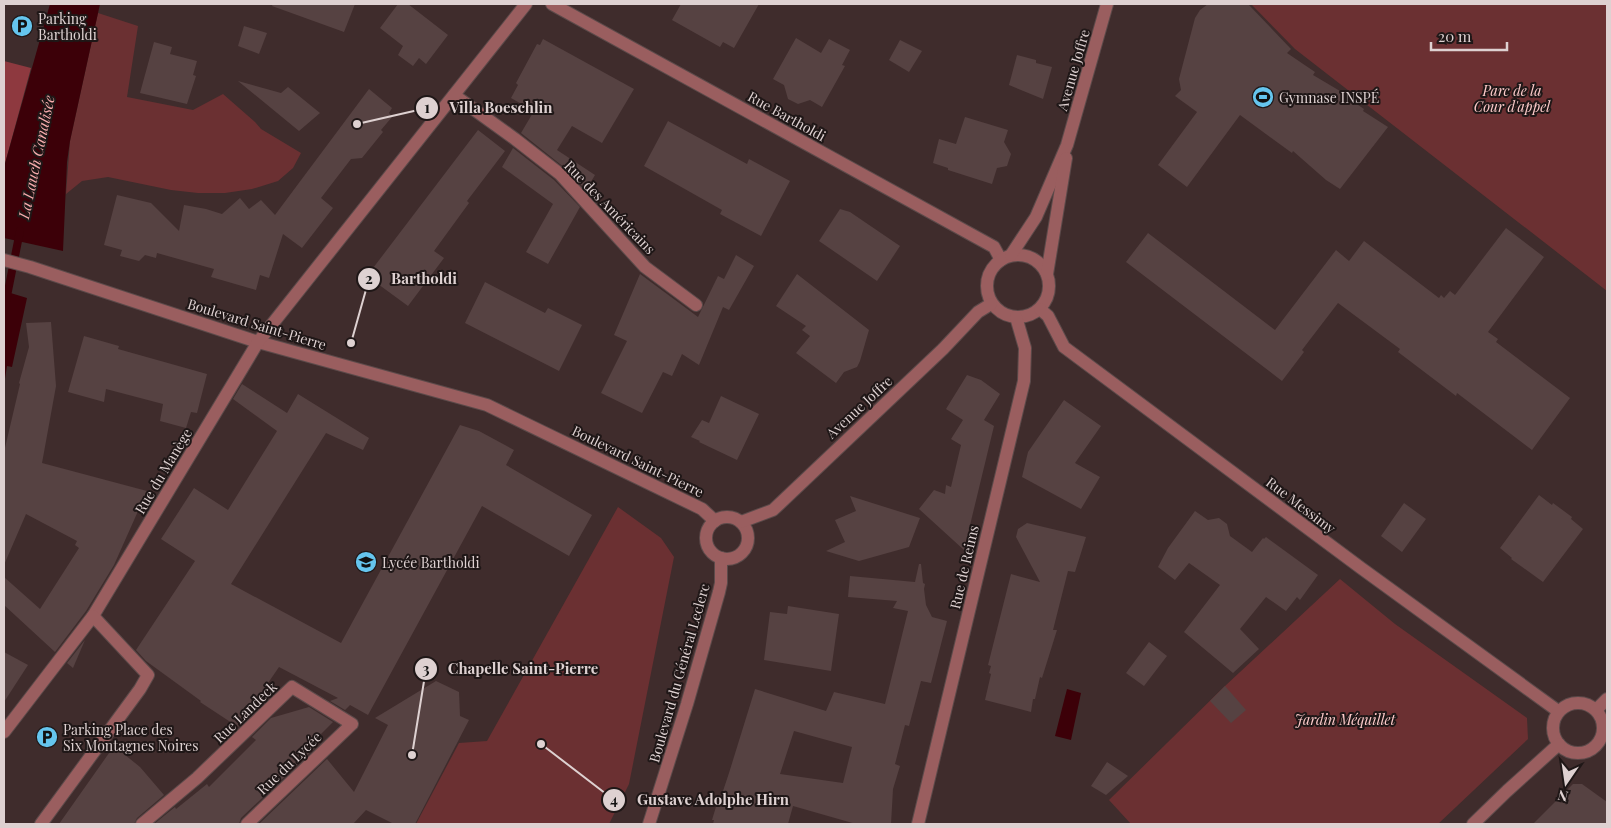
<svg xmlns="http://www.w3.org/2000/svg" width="1611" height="828" font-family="'Playfair Display',serif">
  <rect width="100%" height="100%" fill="#3f2c2c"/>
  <g fill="#6b3032">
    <polygon points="1251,4 1607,4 1607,291 1295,49"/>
    <polygon points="98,13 138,26 127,97 193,110 223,94 255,122 261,129 301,153 293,168 278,181 252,189 225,193 198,193 171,190 108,177 82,181 66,194 70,141"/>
    <polygon points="618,507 661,538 674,557 629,784 609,824 416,824 459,743 487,741"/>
    <polygon points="1340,579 1395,624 1527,718 1528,739 1438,824 1131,824 1109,800 1225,686"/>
  </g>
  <polygon fill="#8e393f" points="4,61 31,68 4,167"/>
  <g fill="#3c0008">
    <polygon points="50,4 100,4 70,141 67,162 63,251 4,238 4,167"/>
    <polygon points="4,291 27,298 12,367 7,366 4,385"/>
    <polygon points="1067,689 1081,693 1071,740 1055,736"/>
  </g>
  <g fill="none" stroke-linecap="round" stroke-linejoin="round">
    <polyline stroke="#3c0008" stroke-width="8" points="4,311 20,231"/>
  </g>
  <g fill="#564242" fill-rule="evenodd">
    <polygon points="273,4 355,4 344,32 272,6"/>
    <polygon points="398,4 408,4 448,35 426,64 419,58 413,66 398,55 403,46 380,28"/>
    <polygon points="681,4 759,4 734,48 723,42 720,47 672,20"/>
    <polygon points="1208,4 1248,4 1291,49 1287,53 1315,72 1313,75 1340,91 1339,92 1364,109 1363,111 1388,127 1340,189 1326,180 1293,151 1292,153 1240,115 1187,187 1158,165 1197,112 1175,96 1181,90 1179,79 1195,18 1200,10"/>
    <polygon points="244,26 267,33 259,54 238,46"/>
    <polygon points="796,38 821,53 829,39 850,50 842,65 845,66 822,107 810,100 798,104 788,99 784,85 773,79"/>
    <polygon points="543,39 634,89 602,143 572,126 557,150 595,175 586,190 565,168 521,133 534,111 511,98 518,85 516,83 537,44 540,45"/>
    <polygon points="900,40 922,51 909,72 889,60"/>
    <polygon points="154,42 172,47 170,54 197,61 193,75 196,76 187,104 140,93"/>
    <polygon points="1017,55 1036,60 1036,63 1052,67 1043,99 1009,85"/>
    <polygon points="238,81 281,93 288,87 320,113 299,131"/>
    <polygon points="369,89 392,108 389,113 392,117 381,130 383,132 362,158 351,159 321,198 333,208 302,248 283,234 269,278 260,275 256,290 211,277 214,269 157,253 156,258 145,255 139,261 120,256 122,250 104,245 117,195 151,203 179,231 184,205 206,209 222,214 240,198 249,209 261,200 275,215"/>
    <polygon points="965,117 1008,130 1004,142 1011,154 1007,166 997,168 992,184 948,170 948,168 933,163 939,139 956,144"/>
    <polygon points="668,121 747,164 749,159 790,181 761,236 720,214 722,210 644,166"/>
    <polygon points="478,130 505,151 467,201 469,203 434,251 444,258 408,306 367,276"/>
    <polygon points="513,148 554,180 580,207 548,264 526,252 553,204 502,167"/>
    <polygon points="840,209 850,212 900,246 877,281 819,241"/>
    <polygon points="1506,228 1544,257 1488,332 1498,339 1496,342 1570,398 1532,450 1457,393 1456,396 1398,352 1400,349 1338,303 1302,350 1304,352 1282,381 1126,262 1148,233 1275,330 1336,250 1349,261 1364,241 1439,298 1441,295 1444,298 1450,291 1455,295"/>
    <polygon points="736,255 754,266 729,310 723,307 699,365 682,354 672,376 663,372 642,413 601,393 627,341 614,335 640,274 698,317 718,276 724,279"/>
    <polygon points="797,274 869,330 860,361 857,367 844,372 836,383 796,353 810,336 802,330 806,326 776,306"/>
    <polygon points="485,282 545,313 548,308 582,325 559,371 465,323"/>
    <polygon points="51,322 56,386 42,463 147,491 114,565 86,611 55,652 4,605 4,577 40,609 79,548 75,545 77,541 26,514 4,565 4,452 20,384 19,383 29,347 26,323"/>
    <polygon points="84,336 119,346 118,349 207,374 197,413 191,412 186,428 160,421 163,404 106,389 104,402 68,392"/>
    <polygon points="967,375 981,380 1000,394 984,420 994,426 964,550 919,509 934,490 945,494 946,485 951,487 961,445 951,439 963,420 946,409"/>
    <polygon points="242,384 287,413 298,394 369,438 363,450 326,433 231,584 341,643 460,425 479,431 514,450 506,465 592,515 569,556 482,506 368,715 350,705 345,710 330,701 338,698 279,667 238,727 200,702 201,701 146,661 136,650 195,561 161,539 194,488 228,510 277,431 233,399"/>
    <polygon points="721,396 759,414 737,460 699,442 700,441 691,437 702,420 709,423"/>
    <polygon points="1064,400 1101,426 1075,463 1100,477 1081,509 1022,477 1028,452"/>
    <polygon points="1539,495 1552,505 1553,503 1572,517 1571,519 1583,529 1543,582 1511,559 1512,558 1500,548"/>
    <polygon points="850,496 920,518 909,547 859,561 826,551 845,542 835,520 856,511"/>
    <polygon points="1404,503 1426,519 1402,552 1381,536"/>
    <polygon points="1195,511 1208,520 1219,518 1227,524 1230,536 1252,552 1263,538 1264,539 1266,537 1318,575 1300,600 1297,597 1286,611 1266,597 1240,629 1259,649 1233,673 1184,632 1220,585 1189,563 1175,580 1158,567 1168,548"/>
    <polygon points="1027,523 1086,537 1075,572 1068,571 1053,630 1057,630 1042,678 1040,677 1035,699 1033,699 1031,712 985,700 991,674 989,673 991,666 988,665 1011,574 1040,582 1016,537 1018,529"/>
    <path d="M 919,564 L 921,564 L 923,583 L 925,584 L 924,589 L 926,605 L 932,617 L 947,621 L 931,683 L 921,681 L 909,726 L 905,725 L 895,764 L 900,766 L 893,789 L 891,824 L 856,824 L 793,806 L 788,824 L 713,824 L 714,820 L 712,820 L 718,800 L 720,800 L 729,773 L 755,689 L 826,711 L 834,692 L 885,704 L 908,611 L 893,608 L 897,601 L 848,597 L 850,576 L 915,582 ZM 794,731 L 852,747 L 843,783 L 780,774 Z"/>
    <polygon points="788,606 839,614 831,671 764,660 770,612 787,614"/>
    <polygon points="85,640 73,668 67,663"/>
    <polygon points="1149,642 1167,656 1144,686 1126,673"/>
    <polygon points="4,652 28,665 4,702"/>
    <polygon points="436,681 459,692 460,716 469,720 415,824 394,824 366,810 353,824 259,824 327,759 354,792 388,725 375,718"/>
    <polygon points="1225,686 1246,710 1231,723 1210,701"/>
    <polygon points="309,707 333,722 313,742 317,746 241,818 239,824 154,824 175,807 176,809 207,784 209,787 256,740 252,737 271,718"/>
    <polygon points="114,746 140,767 164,795 137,818 134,824 59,824"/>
    <polygon points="1107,762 1128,776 1106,795 1091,786"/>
    <polygon points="1573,784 1582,784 1607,802 1607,824 1533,824"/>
  </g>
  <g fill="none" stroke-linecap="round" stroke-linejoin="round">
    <g stroke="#5c4a4a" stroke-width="14">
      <g id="minor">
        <polyline points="552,4 994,247 1001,260"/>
        <polyline points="454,95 515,139 560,174 645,267 696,305"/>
        <circle cx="1018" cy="286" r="31"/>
        <polyline points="1011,255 1036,217 1067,145 1107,4"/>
        <polyline points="4,260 30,267 258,342 487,405 702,509 715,521"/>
        <polyline points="1047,274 1066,158"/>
        <polyline points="1040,309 1048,316 1064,347 1361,568 1558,711"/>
        <circle cx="727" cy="538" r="21"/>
        <polyline points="741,522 773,510 943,349 978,312 991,304"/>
        <polyline points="93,616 258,342 526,4"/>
        <circle cx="1578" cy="728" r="25"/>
        <polyline points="1596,710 1607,699"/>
        <polyline points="4,732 93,616 148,675 140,689 41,824"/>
        <polyline points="142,824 197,778 292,687 352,724 247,824"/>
        <polyline points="649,824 687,704 719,592 721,583 721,558"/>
        <polyline points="918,824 1024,381 1025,348 1016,317"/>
        <polyline points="1473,824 1507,791 1559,744"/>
      </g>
    </g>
    <use href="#minor" stroke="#9a5e5f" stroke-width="12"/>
  </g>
  <defs>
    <g id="parking-disc" transform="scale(1.125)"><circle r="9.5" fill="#65c5ee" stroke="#1f1717"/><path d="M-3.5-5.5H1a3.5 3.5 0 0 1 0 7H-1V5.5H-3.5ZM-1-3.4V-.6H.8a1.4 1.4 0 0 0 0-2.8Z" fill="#111"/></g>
    <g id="stadium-disc" transform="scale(1.125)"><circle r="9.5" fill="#65c5ee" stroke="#1f1717"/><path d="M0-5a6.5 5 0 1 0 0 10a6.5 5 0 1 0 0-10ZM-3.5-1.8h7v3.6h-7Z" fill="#111"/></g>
    <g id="school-disc" transform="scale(1.125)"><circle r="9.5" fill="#65c5ee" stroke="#1f1717"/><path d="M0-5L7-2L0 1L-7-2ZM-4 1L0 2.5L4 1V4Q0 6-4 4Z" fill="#111"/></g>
  </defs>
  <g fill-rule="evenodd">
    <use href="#parking-disc" x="22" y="26"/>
    <use href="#stadium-disc" x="1263" y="97"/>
    <use href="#school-disc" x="366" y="562"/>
    <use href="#parking-disc" x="47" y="737"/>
  </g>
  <g text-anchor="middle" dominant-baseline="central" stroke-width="4" stroke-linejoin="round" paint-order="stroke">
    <g font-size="14" fill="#ded1d1" stroke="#1f1717" text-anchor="start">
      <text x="38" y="18">Parking<tspan x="38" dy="16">Bartholdi</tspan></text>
      <text x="1279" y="97">Gymnase INSPÉ</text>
      <text x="382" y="562">Lycée Bartholdi</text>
      <text x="63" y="729">Parking Place des<tspan x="63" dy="16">Six Montagnes Noires</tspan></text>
    </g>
    <g font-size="14" fill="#ded1d1" stroke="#1f1717">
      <text transform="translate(1073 70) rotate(-74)">Avenue Joffre</text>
      <text transform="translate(787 116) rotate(29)">Rue Bartholdi</text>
      <text transform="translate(610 207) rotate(46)">Rue des Américains</text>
      <text transform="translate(257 324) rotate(17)">Boulevard Saint-Pierre</text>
      <text transform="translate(859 407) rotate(-43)">Avenue Joffre</text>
      <text transform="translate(638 461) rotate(26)">Boulevard Saint-Pierre</text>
      <text transform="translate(163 471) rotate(-59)">Rue du Manège</text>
      <text transform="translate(1301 505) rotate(37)">Rue Messimy</text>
      <text transform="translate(964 567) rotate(-77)">Rue de Reims</text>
      <text transform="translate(679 673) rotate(-74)">Boulevard du Général Leclerc</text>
      <text transform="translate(245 712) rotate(-44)">Rue Landeck</text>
      <text transform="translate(289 763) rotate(-44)">Rue du Lycée</text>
    </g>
    <g font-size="14" font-style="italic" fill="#ffcccb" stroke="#1f1717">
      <text x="1512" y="90">Parc de la<tspan x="1512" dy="16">Cour d'appel</tspan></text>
      <text x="1345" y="719">Jardin Méquillet</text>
    </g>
    <g font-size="15" font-style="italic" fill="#f7acad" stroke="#1f1717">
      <text transform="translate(36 157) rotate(-78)">La Lauch Canalisée</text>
    </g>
  </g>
  <path fill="none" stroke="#ded1d1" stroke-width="2" d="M357 124L427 108M351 343L369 279M412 755L426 669M541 744L614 800"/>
  <g fill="#ded1d1" stroke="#1f1717" stroke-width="2">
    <circle cx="357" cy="124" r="5"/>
    <circle cx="351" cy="343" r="5"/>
    <circle cx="412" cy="755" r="5"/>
    <circle cx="541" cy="744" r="5"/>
    <circle cx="427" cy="108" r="12"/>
    <circle cx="369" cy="279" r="12"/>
    <circle cx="426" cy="669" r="12"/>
    <circle cx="614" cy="800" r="12"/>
  </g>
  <g font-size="15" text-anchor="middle" font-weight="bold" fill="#111">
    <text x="427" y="113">1</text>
    <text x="369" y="284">2</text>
    <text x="426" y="674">3</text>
    <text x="614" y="805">4</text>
  </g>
  <g font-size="15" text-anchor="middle" font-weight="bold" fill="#ded1d1" stroke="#1f1717" stroke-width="4" stroke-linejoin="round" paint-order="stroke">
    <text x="501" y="113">Villa Boeschlin</text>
    <text x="424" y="284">Bartholdi</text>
    <text x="523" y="674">Chapelle Saint-Pierre</text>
    <text x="713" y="805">Gustave Adolphe Hirn</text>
  </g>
  <rect width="1611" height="828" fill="none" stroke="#ded1d1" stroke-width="10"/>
  <g transform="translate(1566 783) rotate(193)" stroke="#1f1717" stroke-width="4" paint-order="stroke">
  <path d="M0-4L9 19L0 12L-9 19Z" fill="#ded1d1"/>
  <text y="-8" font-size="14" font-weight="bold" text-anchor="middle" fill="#ded1d1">N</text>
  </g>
  <path d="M1431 42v8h76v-8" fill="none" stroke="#ded1d1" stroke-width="2.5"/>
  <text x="1438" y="42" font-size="15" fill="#ded1d1" stroke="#1f1717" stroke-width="4" paint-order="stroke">20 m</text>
</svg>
